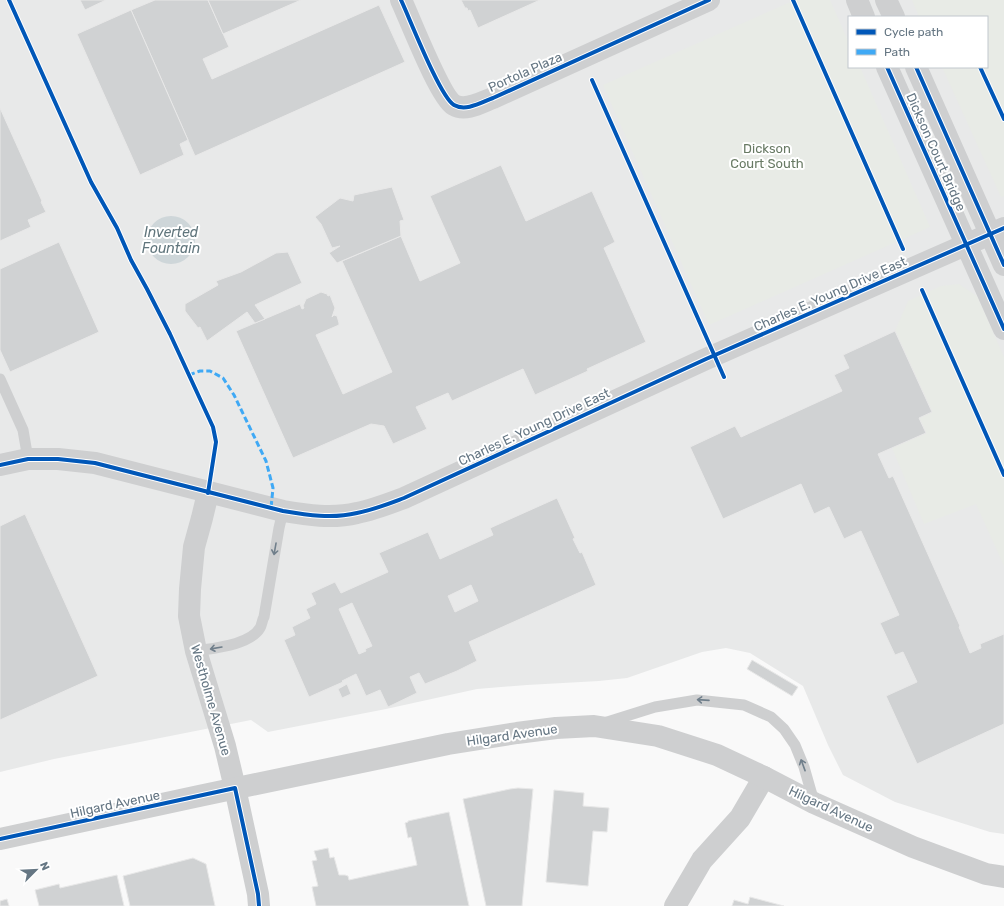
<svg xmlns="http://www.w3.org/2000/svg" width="1004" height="906" font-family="Rubik,sans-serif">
  <rect width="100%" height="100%" fill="#f9f9f9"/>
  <path fill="#e8e9e9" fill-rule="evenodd" d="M 0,0 L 1004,0 L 1004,834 L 990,832 L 895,802 L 843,775 L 828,745 L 803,686 L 750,653 L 726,648 L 702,652 L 627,678 L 599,681 L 527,685 L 477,689 L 386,709 L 268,732 L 251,720 L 54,759 L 0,772 ZM 849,17 L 987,17 L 987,67 L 849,67 Z"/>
  <g fill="#e8ebe6">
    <polygon points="795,0 830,0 849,43 849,67 860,67 930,227 709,325 603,85"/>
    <polygon points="912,0 1004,0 1004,196 1001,197 942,67 987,67 987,17 919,17"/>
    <polygon points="959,284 977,296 1004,357 1004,566 976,504 924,524 892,448 926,433 919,418 932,412 895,331 908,301 941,286"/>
  </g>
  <circle fill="#ced6d9" cx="171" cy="240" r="24"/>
  <g fill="#d0d2d3" stroke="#e8e8e8" fill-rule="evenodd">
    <polygon points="80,0 106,0 85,10"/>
    <polygon points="155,0 208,0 229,47 203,59 212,79 379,5 405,62 195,156 131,10"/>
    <polygon points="208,0 301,0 223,34"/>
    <polygon points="461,0 540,0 478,28 470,10 468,11 467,8 465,8"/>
    <polygon points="131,10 188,140 180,144 184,155 140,175 77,34"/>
    <polygon points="0,108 42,201 41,202 46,212 28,220 31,227 0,241"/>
    <polygon points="501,165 526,221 592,191 615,242 604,248 646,342 587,369 588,371 535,395 523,369 452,401 448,393 416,407 427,429 393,444 384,426 371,424 293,458 236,331 300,304 302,309 304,308 303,306 306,299 321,292 327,294 328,296 330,295 335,308 332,317 334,315 337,316 339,323 339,325 316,335 343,394 392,372 342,261 401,236 420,281 460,263 430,196"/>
    <polygon points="392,187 404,220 400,221 401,236 337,263 329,253 340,246 332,248 321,224 315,217 340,198 353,201 354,195"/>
    <polygon points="59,242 99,332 10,372 0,350 0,269"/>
    <polygon points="288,252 302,283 255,305 265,319 255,323 247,312 207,341 200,327 198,328 185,311 185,304 218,285 216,281 241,272 276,253"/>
    <polygon points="895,331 932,412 919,418 926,433 878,454 889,478 893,476 960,626 959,627 970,653 981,648 980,644 1004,634 1004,724 917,764 886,696 917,682 903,652 895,655 880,623 899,615 861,531 844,539 829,507 814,514 801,484 723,519 690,447 735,426 741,437 842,391 834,375 849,368 843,355"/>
    <path d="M 557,498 L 575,538 L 573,539 L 580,553 L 582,552 L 596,585 L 469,642 L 477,661 L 457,671 L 425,684 L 419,673 L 410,677 L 417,693 L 388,707 L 380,690 L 366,696 L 356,674 L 342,681 L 343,682 L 309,697 L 284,640 L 295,635 L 292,627 L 310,618 L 306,609 L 316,604 L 311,593 L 335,582 L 341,593 L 388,572 L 379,553 L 428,532 L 440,559 L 493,535 L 490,528 ZM 471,585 L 478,601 L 455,612 L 448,596 ZM 352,603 L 372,646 L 365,649 L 366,651 L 359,654 L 339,609 Z"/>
    <polygon points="25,514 98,676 0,720 0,526"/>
    <polygon points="752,660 798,687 792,696 747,669"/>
    <polygon points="347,684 351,694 342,698 338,689"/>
    <polygon points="518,788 533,789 522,906 486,906 463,799 510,789"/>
    <polygon points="554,790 584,793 583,806 609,808 607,832 593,831 588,886 546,882"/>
    <polygon points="449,812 469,906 316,906 312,887 318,886 312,861 317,860 314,851 328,848 330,858 334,857 339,875 345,875 348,876 349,880 417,865 411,837 408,838 405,823 408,822 408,821"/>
    <polygon points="193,858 206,864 215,906 130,906 123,876"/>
    <polygon points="117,875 124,906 39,906 35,890 59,884 60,888"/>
    <polygon points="750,897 784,906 732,906 734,900 748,904"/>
    <polygon points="7,899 9,906 0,906 0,901"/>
  </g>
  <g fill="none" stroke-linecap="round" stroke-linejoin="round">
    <g stroke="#cecfd0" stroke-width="11">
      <polyline points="0,379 23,430 28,459"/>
      <path d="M 196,651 C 214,648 250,645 260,628 C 262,625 262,620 264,617 L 279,528 L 283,511"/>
      <polyline points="604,723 655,707 697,700 744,705 771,717 784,729 795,745 804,767 814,802"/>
    </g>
    <g stroke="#cecfd0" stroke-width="22">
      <path d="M 401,0 C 410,19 440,97 454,105 C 466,112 482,102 493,98 L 709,0"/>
      <polyline points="857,0 864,17"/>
      <polyline points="886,0 894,17"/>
      <polyline points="887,67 1004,329"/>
      <polyline points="916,67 1004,265"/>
      <path d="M 0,465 L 28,459 L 58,459 L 95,463 L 283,511 C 307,515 332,519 357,513 C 373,510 388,504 404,498 L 706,359 L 1004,228"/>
      <polyline points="208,493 202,518 194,547 190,589 189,616 196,651 225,746 235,788"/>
      <polyline points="675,906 702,860 740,818 764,777"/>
    </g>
    <g stroke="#cecfd0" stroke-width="22">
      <polyline points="235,788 258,894 259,906"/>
      <polyline points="0,839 199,796 448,744 517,733 556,728 594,726 658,736 717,755 764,777 814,803 913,847 986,874 1004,877"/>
    </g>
    <polyline stroke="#3fa9f5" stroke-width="3" stroke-dasharray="6 3" stroke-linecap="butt" points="189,375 200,371 210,371 223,378 234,395 266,461 273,488 271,508"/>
    <g stroke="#fff" stroke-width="6">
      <g id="cycleway">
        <polyline points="9,0 91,182 117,228 131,260 147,289 170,334 213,427 216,442 208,493"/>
        <path d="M 401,0 C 410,19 440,97 454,105 C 466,112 482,102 493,98 L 709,0"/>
        <polyline points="793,0 903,249"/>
        <polyline points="887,67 1004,329"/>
        <polyline points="916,67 1004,265"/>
        <polyline points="980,67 1004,119"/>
        <polyline points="592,80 724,377"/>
        <polyline points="922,290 1004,475"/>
        <path d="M 0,465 L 28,459 L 58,459 L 95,463 L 283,511 C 307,515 332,519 357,513 C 373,510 388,504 404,498 L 706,359 L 1004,228"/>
        <polyline points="0,839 235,788 258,894 259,906"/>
      </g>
    </g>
    <use href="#cycleway" stroke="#0057b8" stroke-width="4"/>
  </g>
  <defs><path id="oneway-shaft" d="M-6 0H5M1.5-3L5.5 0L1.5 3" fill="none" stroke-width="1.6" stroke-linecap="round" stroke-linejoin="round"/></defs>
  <g stroke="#707f8b">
    <use href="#oneway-shaft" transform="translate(275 549) rotate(100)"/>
    <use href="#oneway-shaft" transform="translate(216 648) rotate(170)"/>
    <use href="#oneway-shaft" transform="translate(703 700) rotate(-176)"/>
    <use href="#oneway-shaft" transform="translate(803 765) rotate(-110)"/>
  </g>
  <g text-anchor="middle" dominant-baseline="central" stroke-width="4" stroke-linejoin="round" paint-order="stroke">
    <g font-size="13" fill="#657683" stroke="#fff">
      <text transform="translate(525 72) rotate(-24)">Portola Plaza</text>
      <text transform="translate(936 152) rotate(66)">Dickson Court Bridge</text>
      <text transform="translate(830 294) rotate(-24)">Charles E. Young Drive East</text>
      <text transform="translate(534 427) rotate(-25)">Charles E. Young Drive East</text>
      <text transform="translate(211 700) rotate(74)">Westholme Avenue</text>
      <text transform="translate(512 735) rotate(-8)">Hilgard Avenue</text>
      <text transform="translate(115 804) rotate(-12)">Hilgard Avenue</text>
      <text transform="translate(831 809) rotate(25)">Hilgard Avenue</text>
    </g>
    <g font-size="13" fill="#687a64" stroke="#fff">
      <text x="767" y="148">Dickson<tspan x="767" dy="15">Court South</tspan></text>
    </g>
    <g font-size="14" font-style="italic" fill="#60757c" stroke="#fff">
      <text x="171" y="232">Inverted<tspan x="171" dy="16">Fountain</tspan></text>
    </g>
  </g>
  <rect x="848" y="16" width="140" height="52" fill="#ffffff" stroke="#c1c8cd"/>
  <rect x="856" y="29" width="20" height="6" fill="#0057b8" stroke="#c1c8cd"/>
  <text x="884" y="36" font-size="12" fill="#657683">Cycle path</text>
  <rect x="856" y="49" width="20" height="6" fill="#3fa9f5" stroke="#c1c8cd"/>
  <text x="884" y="56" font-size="12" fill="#657683">Path</text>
  <g transform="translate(36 870) rotate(66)" stroke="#ffffff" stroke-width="3" paint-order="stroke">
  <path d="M0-3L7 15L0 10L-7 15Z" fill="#657683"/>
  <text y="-6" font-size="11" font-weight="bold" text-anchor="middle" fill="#657683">N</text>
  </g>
</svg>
